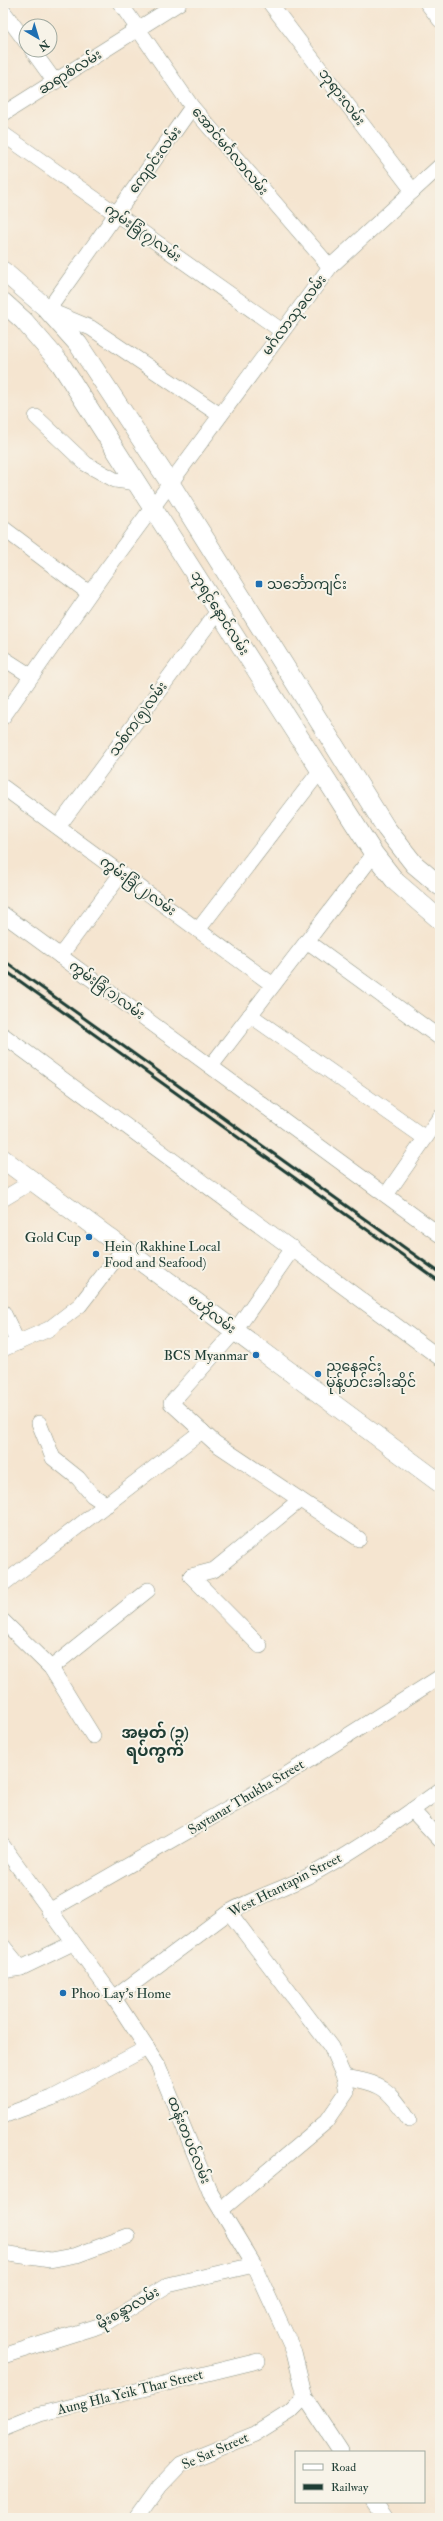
<svg xmlns="http://www.w3.org/2000/svg" width="443" height="2521" font-family="'IM FELL Double Pica','Noto Sans Myanmar',serif">
  <rect width="100%" height="100%" fill="#f7f3e8"/>
  <filter id="ink" filterUnits="userSpaceOnUse"><feTurbulence type="fractalNoise" baseFrequency=".025" numOctaves="2"/><feDisplacementMap in="SourceGraphic" scale="8" xChannelSelector="R" yChannelSelector="G"/><feConvolveMatrix kernelMatrix="1 2 1 2 8 2 1 2 1" color-interpolation-filters="sRGB"/></filter>
  <filter id="wash" filterUnits="userSpaceOnUse"><feTurbulence type="fractalNoise" baseFrequency=".012" numOctaves="4" result="noise"/><feDisplacementMap in="SourceGraphic" scale="16" xChannelSelector="R" yChannelSelector="G"/><feGaussianBlur stdDeviation="0.9" result="paint"/><feColorMatrix in="noise" values="0 0 0 0 0 0 0 0 0 0 0 0 0 0 0 0 0 1.4 0 .05"/><feComposite in="paint" operator="in"/></filter>
  <g filter="url(#wash)">
    <rect width="100%" height="100%" fill="#f5e5d0"/>
  </g>
  <g filter="url(#ink)">
    <g fill="none" stroke-linecap="round" stroke-linejoin="round">
      <g stroke="#8a9182" stroke-width="16">
        <g id="minor">
          <polyline points="120,3 192,107 330,267"/>
          <polyline points="270,3 413,191"/>
          <polyline points="427,3 440,20"/>
          <polyline points="3,11 26,42"/>
          <polyline points="32,50 55,82"/>
          <polyline points="192,107 48,310 91,328 220,415"/>
          <polyline points="3,114 179,3"/>
          <polyline points="3,134 282,331"/>
          <polyline points="36,417 86,464 115,480 137,483"/>
          <polyline points="3,528 89,593"/>
          <polyline points="3,658 31,676"/>
          <polyline points="3,717 104,573 330,267 440,166"/>
          <polyline points="3,787 273,985"/>
          <polyline points="58,827 218,611"/>
          <polyline points="3,914 440,1235"/>
          <polyline points="198,930 320,771"/>
          <polyline points="307,941 440,1038"/>
          <polyline points="60,956 121,874"/>
          <polyline points="250,1015 425,1138"/>
          <polyline points="3,1035 440,1358"/>
          <polyline points="211,1066 374,854"/>
          <polyline points="386,1195 440,1117"/>
          <polyline points="3,1199 33,1181"/>
          <polyline points="293,1248 235,1331 171,1403 215,1443 359,1539"/>
          <polyline points="3,1312 18,1343"/>
          <polyline points="3,1349 49,1329 80,1305 124,1248"/>
          <polyline points="39,1423 53,1458 78,1478 92,1495 107,1505"/>
          <polyline points="191,1576 214,1570 300,1500"/>
          <polyline points="191,1576 260,1646"/>
          <polyline points="3,1584 202,1431"/>
          <polyline points="3,1621 51,1668 93,1736"/>
          <polyline points="51,1668 148,1590"/>
          <polyline points="412,1810 440,1840"/>
          <polyline points="3,1846 114,1998 158,2065 210,2192 254,2265 294,2352 305,2397 341,2452"/>
          <polyline points="49,1911 284,1776 440,1677"/>
          <polyline points="3,1946 21,1968"/>
          <polyline points="3,1971 21,1968 73,1943"/>
          <path d="M 114,1998 L 229,1912 C 258,1896 289,1887 318,1871 C 361,1847 400,1819 440,1790"/>
          <path d="M 344,2077 C 382,2083 388,2088 409,2119"/>
          <polyline points="3,2116 52,2098 147,2048"/>
          <polyline points="221,2210 327,2121 347,2092 344,2077 331,2047 229,1912"/>
          <polyline points="3,2253 50,2260 77,2255 128,2236"/>
          <polyline points="3,2356 105,2324 168,2285 254,2265"/>
          <polyline points="3,2429 40,2414 258,2361"/>
          <polyline points="373,2502 384,2518"/>
          <polyline points="137,2518 160,2486 181,2464 255,2434 290,2412 305,2397"/>
        </g>
      </g>
      <g stroke="#8a9182" stroke-width="20">
        <g id="major">
          <polyline points="3,271 45,307 78,344 170,483 386,828 414,864 440,886"/>
          <polyline points="3,302 24,321 60,363 374,854 396,882 440,920"/>
          <polyline points="3,1159 440,1483"/>
        </g>
      </g>
      <use href="#minor" stroke="#fff" stroke-width="15"/>
      <use href="#major" stroke="#fff" stroke-width="19"/>
      <g stroke="#1f3d34" stroke-width="3">
        <polyline points="3,960 440,1273"/>
        <polyline points="3,969 440,1282"/>
      </g>
    </g>
  </g>
  <g fill="#1f6fb2" stroke="#f7f3e8" stroke-width="1.5">
    <rect x="255" y="580" width="8" height="8" rx="2"/>
    <circle cx="89" cy="1237" r="4"/>
    <circle cx="96" cy="1254" r="4"/>
    <circle cx="256" cy="1355" r="4"/>
    <circle cx="318" cy="1374" r="4"/>
    <circle cx="63" cy="1993" r="4"/>
  </g>
  <g text-anchor="middle" dominant-baseline="central" stroke-width="4" stroke-linejoin="round" paint-order="stroke">
    <g font-size="14" fill="#1f3d34" stroke="#f7f3e8">
      <text transform="translate(70 72) rotate(-32)">ဆရာစံလမ်း</text>
      <text transform="translate(342 97) rotate(53)">ဘုရားလမ်း</text>
      <text transform="translate(230 151) rotate(50)">အောင်မင်္ဂလာလမ်း</text>
      <text transform="translate(155 160) rotate(-54)">ကျောင်းလမ်း</text>
      <text transform="translate(143 233) rotate(35)">ကွမ်းခြံ(၇)လမ်း</text>
      <text transform="translate(294 315) rotate(-53)">မင်္ဂလာသုခလမ်း</text>
      <text transform="translate(220 613) rotate(58)">ဘုရင့်နောင်လမ်း</text>
      <text transform="translate(138 719) rotate(-54)">သစ်က(၅)လမ်း</text>
      <text transform="translate(138 886) rotate(36)">ကွမ်းခြံ(၂)လမ်း</text>
      <text transform="translate(107 990) rotate(36)">ကွမ်းခြံ(၁)လမ်း</text>
      <text transform="translate(212 1314) rotate(37)">ဗဟိုလမ်း</text>
      <text transform="translate(246 1797) rotate(-31)">Saytanar Thukha Street</text>
      <text transform="translate(285 1885) rotate(-27)">West Htantapin Street</text>
      <text transform="translate(189 2140) rotate(68)">ထန်းတပင်လမ်း</text>
      <text transform="translate(128 2308) rotate(-30)">မိုးစန္ဒာလမ်း</text>
      <text transform="translate(130 2392) rotate(-14)">Aung Hla Yeik Thar Street</text>
      <text transform="translate(215 2451) rotate(-24)">Se Sat Street</text>
    </g>
    <g font-size="14" fill="#1f3d34" stroke="#f7f3e8" text-anchor="start">
      <text x="267" y="584">သင်္ဘောကျင်း</text>
      <text x="81" y="1237" text-anchor="end">Gold Cup</text>
      <text x="104" y="1246">Hein (Rakhine Local<tspan x="104" dy="16">Food and Seafood)</tspan></text>
      <text x="248" y="1355" text-anchor="end">BCS Myanmar</text>
      <text x="326" y="1366">ညနေခင်း<tspan x="326" dy="16">မုန့်ဟင်းခါးဆိုင်</tspan></text>
      <text x="71" y="1993">Phoo Lay's Home</text>
    </g>
    <g font-size="16" font-weight="bold" fill="#1f3d34" stroke="#f7f3e8">
      <text x="155" y="1733">အမှတ် (၃)<tspan x="155" dy="18">ရပ်ကွက်</tspan></text>
    </g>
  </g>
  <rect width="443" height="2521" fill="none" stroke="#f7f3e8" stroke-width="16"/>
  <rect x="295" y="2451" width="130" height="52" fill="#f7f3e8" stroke="#a1aaa0"/>
  <rect x="303" y="2464" width="20" height="6" fill="#ffffff" stroke="#a1aaa0"/>
  <text x="331" y="2471" font-size="12" fill="#1f3d34">Road</text>
  <rect x="303" y="2484" width="20" height="6" fill="#1f3d34" stroke="#a1aaa0"/>
  <text x="331" y="2491" font-size="12" fill="#1f3d34">Railway</text>
  <g transform="translate(38 38) rotate(142)"><circle r="19" fill="#f7f3e8" stroke="#a1aaa0"/>
  <path d="M0-3L7 15L0 10L-7 15Z" fill="#1f6fb2"/>
  <text y="-6" font-size="11" font-weight="bold" text-anchor="middle" fill="#1f3d34">N</text>
  </g>
</svg>
